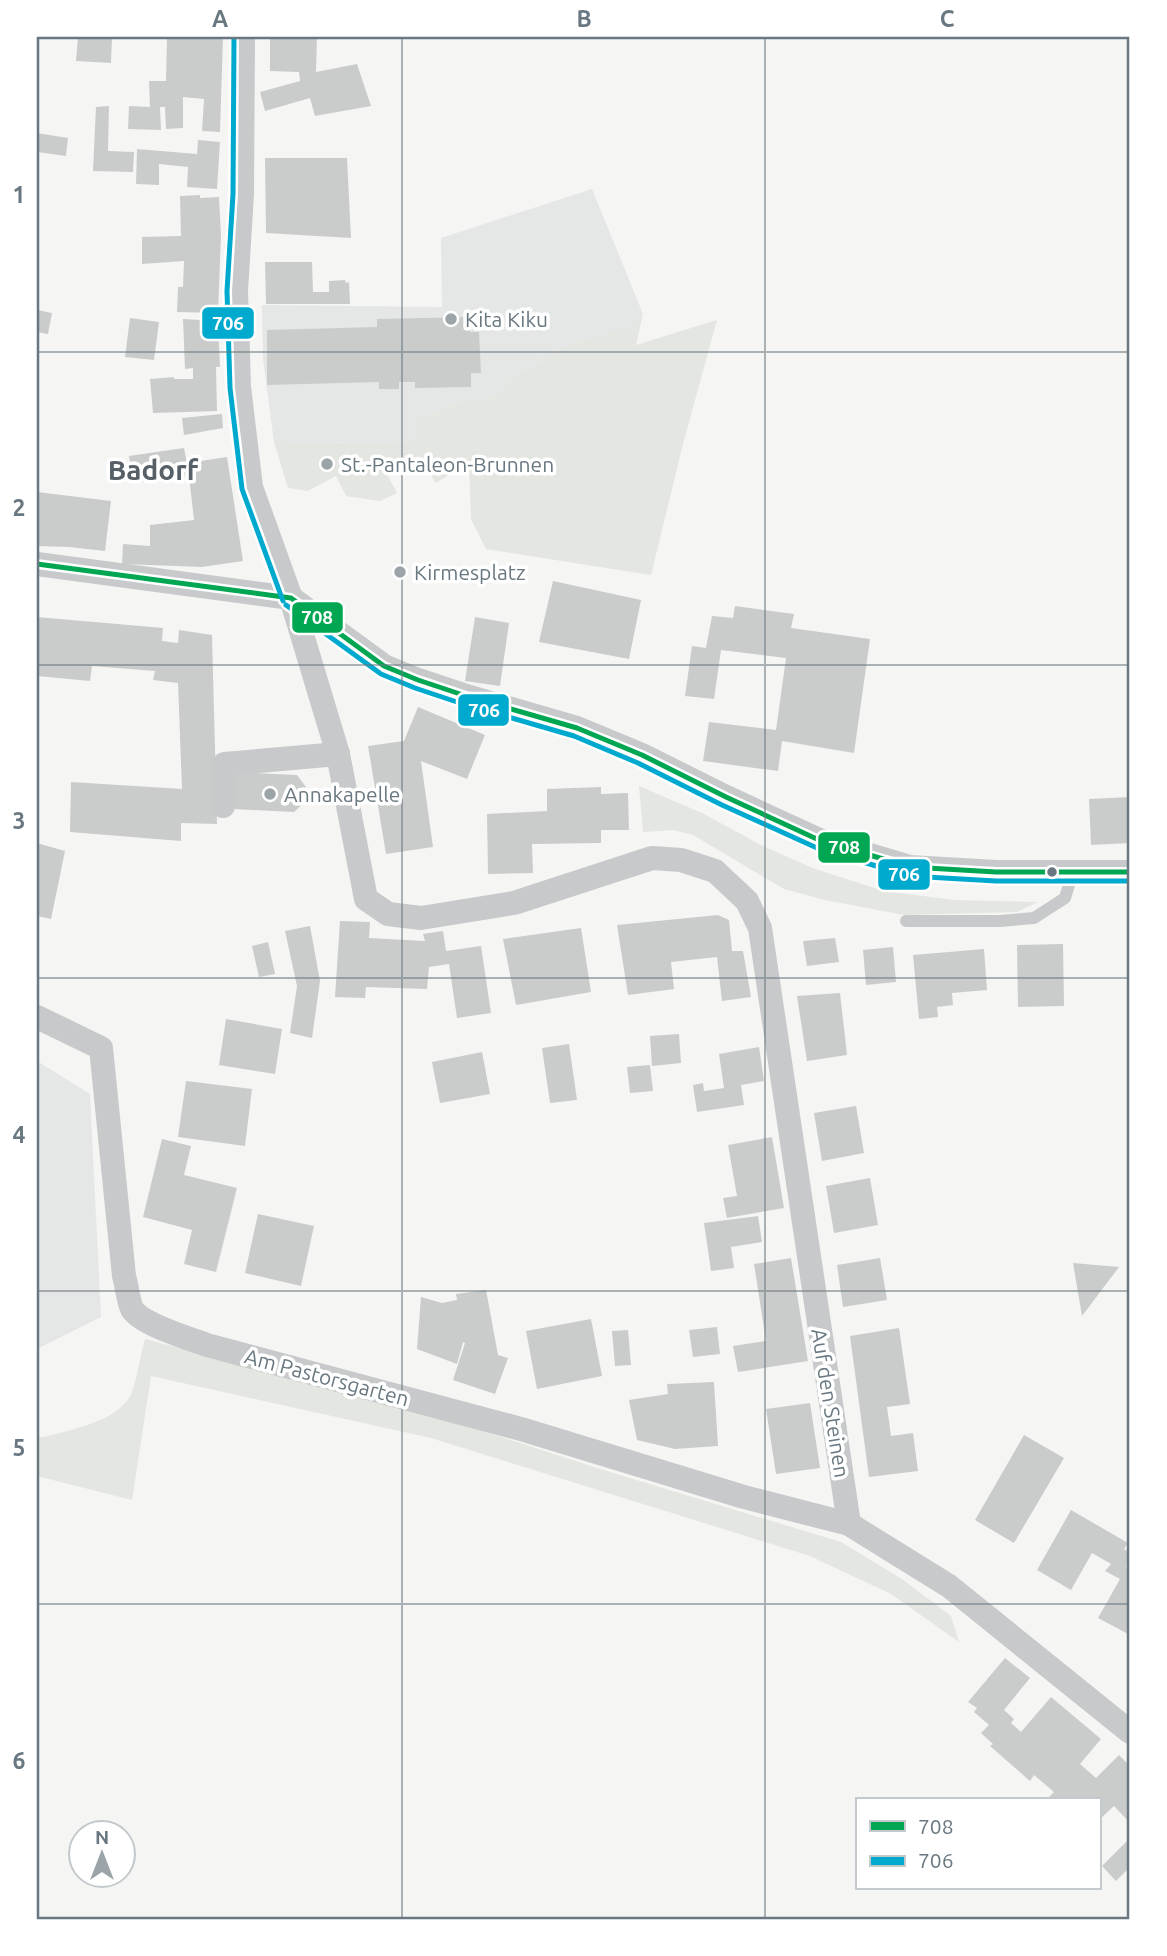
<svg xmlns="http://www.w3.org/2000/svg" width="1167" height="1956" font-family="Ubuntu,sans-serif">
  <rect width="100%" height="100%" fill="#f5f5f4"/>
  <g fill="#e5e6e6">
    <polygon points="592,189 643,314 637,325 569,344 511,378 492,398 465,399 431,415 416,415 416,439 387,443 274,442 263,359 262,305 442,307 441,238"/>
    <polygon points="37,1061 90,1094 101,1317 37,1349"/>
  </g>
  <g fill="#e4e6e2">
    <polygon points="643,314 636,345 717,320 683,444 651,575 486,549 471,519 469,462 436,483 418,456 388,476 397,493 380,501 346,496 336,476 308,491 288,488 274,442 387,443 416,439 416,415 431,415 465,399 492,398 511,378 569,344 636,325"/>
    <polygon points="639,786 702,813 761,845 815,869 884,891 954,900 1038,902 1017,912 904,915 825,900 784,889 693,835 673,830 643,832"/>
    <path d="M 145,1339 L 440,1417 L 597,1468 L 841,1542 L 902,1579 L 951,1616 L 959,1642 L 891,1594 L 810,1556 L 431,1438 L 151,1376 L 132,1500 L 37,1476 L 37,1437 L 44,1437 C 70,1430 121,1421 132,1392 C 138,1375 140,1356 145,1339 Z"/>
  </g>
  <g fill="#cacccc">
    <polygon points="78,37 112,37 111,63 76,61"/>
    <polygon points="167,37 223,37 220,132 202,131 204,99 183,97 183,128 166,129 165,107 160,107 161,130 128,129 129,106 150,107 149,81 166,81"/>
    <polygon points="270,37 317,37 316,72 357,64 371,106 315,116 310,98 265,111 260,92 300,81 299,72 270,71"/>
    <polygon points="109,106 108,151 134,152 133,172 93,171 96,107"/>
    <polygon points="37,133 68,138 66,156 37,152"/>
    <polygon points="198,140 220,142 217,189 187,187 188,167 159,164 159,185 136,184 137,149 197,154"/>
    <polygon points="265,158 347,158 351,238 266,233"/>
    <polygon points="200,195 200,198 219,197 221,236 218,313 177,312 178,287 183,287 184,261 142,264 142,237 181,236 180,196"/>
    <polygon points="265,262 312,262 313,292 329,292 329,281 345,280 346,283 349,282 350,304 266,304"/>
    <polygon points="37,310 52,313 48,334 37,332"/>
    <polygon points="470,317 470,332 479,332 481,373 471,373 471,387 415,388 415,382 399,382 399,389 379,389 379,382 267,385 267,330 377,327 377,319"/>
    <polygon points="130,318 159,322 154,360 125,357"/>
    <polygon points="183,319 218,321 220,367 216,367 217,411 153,413 150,379 174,377 174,379 193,379 193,368 185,369"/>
    <polygon points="222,414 223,428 184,435 182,418"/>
    <polygon points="184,448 187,463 227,457 243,561 202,567 122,564 123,544 150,546 150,525 194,520 189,476 133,483 129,456"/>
    <polygon points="37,492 111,501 105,551 69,547 37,546"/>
    <polygon points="553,581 641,600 629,659 539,642"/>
    <polygon points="735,606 794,614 791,628 870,639 854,753 782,741 778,771 703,761 709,722 776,730 786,658 721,650 714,699 685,696 692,646 706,648 712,616 733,618"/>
    <polygon points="37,617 163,628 162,641 178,643 179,630 212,635 217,824 181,823 181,841 70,832 71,782 182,789 178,683 153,680 155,671 92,666 90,681 37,676"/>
    <polygon points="475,617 509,623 500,686 465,681"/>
    <polygon points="418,707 485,735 467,779 421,761 433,847 386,854 368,746 404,741"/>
    <polygon points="235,772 297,775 306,787 305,802 294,812 233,809"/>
    <polygon points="601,787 601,794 628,793 629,830 601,830 601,843 532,844 533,873 488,874 487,814 547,811 547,789"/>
    <polygon points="1130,797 1130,843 1091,845 1089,799"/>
    <polygon points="37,843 65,851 51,919 37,916"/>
    <polygon points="718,915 729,920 732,951 743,951 751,997 722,1001 717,957 671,962 674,989 628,995 617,925"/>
    <polygon points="340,921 370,922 369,938 425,941 423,934 443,931 446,951 481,946 491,1013 457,1018 449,964 429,967 427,989 366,987 365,998 335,997"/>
    <polygon points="310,926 320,981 312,1038 290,1033 297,986 285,931"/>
    <polygon points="581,928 591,992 516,1005 503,939"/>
    <polygon points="835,938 839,962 807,966 803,941"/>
    <polygon points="268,942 275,974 259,977 252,946"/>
    <polygon points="1063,944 1064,1006 1018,1007 1017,945"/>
    <polygon points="893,947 896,982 866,985 863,950"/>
    <polygon points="984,949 987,990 952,993 953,1005 937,1007 938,1017 919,1019 913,955"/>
    <polygon points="840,993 847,1055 807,1061 797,996"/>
    <polygon points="226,1019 282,1029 275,1074 219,1065"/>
    <polygon points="679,1034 681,1063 652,1066 650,1036"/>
    <polygon points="569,1044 577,1100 550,1103 542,1048"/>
    <polygon points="759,1047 764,1081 741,1085 744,1105 697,1112 693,1085 703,1083 704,1091 724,1088 719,1054"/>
    <polygon points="482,1052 490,1094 440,1103 432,1062"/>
    <polygon points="650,1065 653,1091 630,1093 627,1067"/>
    <polygon points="186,1081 252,1089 245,1146 178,1137"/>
    <polygon points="856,1106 864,1153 822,1161 814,1113"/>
    <polygon points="772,1137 784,1208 727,1218 723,1198 737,1196 728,1145"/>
    <polygon points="162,1139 191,1146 184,1175 237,1188 216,1272 184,1264 192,1230 143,1217"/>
    <polygon points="870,1178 878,1225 834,1233 826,1186"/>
    <polygon points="258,1214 314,1226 301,1286 245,1273"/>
    <polygon points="758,1216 762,1242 731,1247 734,1268 711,1271 704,1223"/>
    <polygon points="791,1258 808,1361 738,1372 733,1346 766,1341 754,1264"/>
    <polygon points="880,1258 887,1300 843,1307 837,1265"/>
    <polygon points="1073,1263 1119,1267 1082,1316"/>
    <polygon points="486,1290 498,1355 508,1358 495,1394 453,1380 465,1343 463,1342 457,1364 417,1349 421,1297 442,1303 457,1300 456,1294"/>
    <polygon points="591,1319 602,1376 537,1389 526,1331"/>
    <polygon points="717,1327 720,1354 693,1357 689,1330"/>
    <polygon points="899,1328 910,1404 887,1407 891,1436 913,1433 918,1471 869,1477 850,1336"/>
    <polygon points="628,1330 631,1365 615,1366 612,1331"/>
    <polygon points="714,1382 718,1446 675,1449 637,1440 629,1400 668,1394 667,1384"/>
    <polygon points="810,1403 820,1468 776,1474 766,1409"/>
    <polygon points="1024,1435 1064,1458 1014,1543 975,1520"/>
    <polygon points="1071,1510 1128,1543 1124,1549 1130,1553 1130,1560 1126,1567 1130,1569 1130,1635 1098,1618 1120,1579 1105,1571 1111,1564 1092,1553 1071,1590 1037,1570"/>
    <polygon points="1005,1658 1030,1678 1004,1710 1014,1719 1011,1723 1021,1732 1051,1697 1101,1739 1080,1764 1096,1778 1119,1755 1130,1766 1130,1823 1114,1806 1099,1820 1099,1800 1046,1800 1054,1792 1034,1775 1030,1781 990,1746 993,1744 981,1733 989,1725 974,1712 977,1708 968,1702"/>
    <polygon points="1130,1838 1130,1867 1116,1881 1102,1866"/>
  </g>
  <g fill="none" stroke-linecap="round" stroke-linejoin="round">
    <polyline stroke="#c7c9ca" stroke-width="12" points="906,921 1000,921 1034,918 1065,898 1073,872"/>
    <g stroke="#c7c9ca" stroke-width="24">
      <polyline points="243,37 242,194 236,291 239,387 251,487 291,598 338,754 366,899 388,914 421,918 514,903 652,858 681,860 715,871 747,901 760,928 849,1524 949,1586 1130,1732"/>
      <polyline points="37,564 291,598 384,666 418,680 463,695 577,728 642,755 726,797 819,840 910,867 996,872 1130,872"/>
      <polyline points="223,806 224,764 338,754"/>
      <path d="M 37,1017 L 101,1048 L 124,1276 C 127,1286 128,1300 132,1309 C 141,1324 190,1339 207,1345 L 521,1429 L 744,1497 L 849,1524"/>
    </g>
    <g stroke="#fff" stroke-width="10">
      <polyline id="bus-1" points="37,564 291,598 384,666 418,680 463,695 577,728 642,755 726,797 819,840 910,867 996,872 1130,872"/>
    </g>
    <g stroke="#fff" stroke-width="10">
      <g id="bus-2">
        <polyline points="234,37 233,194 227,291 230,388 242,489 283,601"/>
        <polyline points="286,605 381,674 415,688 460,703 574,736 638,763 722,805 817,848 909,876 996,881 1130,881"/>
      </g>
    </g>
    <use href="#bus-1" stroke="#00a651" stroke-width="5"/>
    <use href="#bus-2" stroke="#00a9ce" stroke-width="5"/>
  </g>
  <path fill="none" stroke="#697880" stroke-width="2" stroke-opacity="0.55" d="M 402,37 L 402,1919M 765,37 L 765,1919M 37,352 L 1130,352M 37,665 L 1130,665M 37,978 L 1130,978M 37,1291 L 1130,1291M 37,1604 L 1130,1604"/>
  <g fill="#9aa4a9" stroke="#fff" stroke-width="2.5">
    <circle cx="451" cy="319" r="7"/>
    <circle cx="327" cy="464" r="7"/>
    <circle cx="400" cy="572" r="7"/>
    <circle cx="270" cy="794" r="7"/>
  </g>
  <circle fill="#697880" stroke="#fff" stroke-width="2.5" cx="1052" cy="872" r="6"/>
  <g text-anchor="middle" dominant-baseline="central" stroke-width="7" stroke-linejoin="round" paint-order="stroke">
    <g font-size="21" fill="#697880" stroke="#fff" text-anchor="start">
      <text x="465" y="319">Kita Kiku</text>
      <text x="341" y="464">St.-Pantaleon-Brunnen</text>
      <text x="414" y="572">Kirmesplatz</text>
      <text x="284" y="794">Annakapelle</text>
    </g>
    <g font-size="21" fill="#697880" stroke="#fff">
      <text transform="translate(327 1377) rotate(15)">Am Pastorsgarten</text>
      <text transform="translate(831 1403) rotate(81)">Auf den Steinen</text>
    </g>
    <g font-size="28" font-weight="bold" fill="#566066" stroke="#fff">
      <text x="153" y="469">Badorf</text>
    </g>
  </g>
  <g stroke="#fff" stroke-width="2.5">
    <rect x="201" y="306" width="54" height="34" rx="7" fill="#00a9ce"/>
    <rect x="291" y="601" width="53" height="33" rx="7" fill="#00a651"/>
    <rect x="457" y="693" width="53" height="34" rx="7" fill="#00a9ce"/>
    <rect x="817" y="831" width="54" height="33" rx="7" fill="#00a651"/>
    <rect x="877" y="858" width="54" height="33" rx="7" fill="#00a9ce"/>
  </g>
  <g font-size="19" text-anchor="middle" font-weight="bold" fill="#fff">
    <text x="228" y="330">706</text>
    <text x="317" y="624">708</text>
    <text x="484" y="717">706</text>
    <text x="844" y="854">708</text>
    <text x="904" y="881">706</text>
  </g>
  <rect width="1167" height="1956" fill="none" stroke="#ffffff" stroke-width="77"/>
  <rect x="856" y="1798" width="245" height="91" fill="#ffffff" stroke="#c3c9cc" stroke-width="2"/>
  <rect x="870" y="1821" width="35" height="10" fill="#00a651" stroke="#c3c9cc" stroke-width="2"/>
  <text x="918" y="1834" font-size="21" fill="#697880">708</text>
  <rect x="870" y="1856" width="35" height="10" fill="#00a9ce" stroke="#c3c9cc" stroke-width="2"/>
  <text x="918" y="1868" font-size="21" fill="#697880">706</text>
  <g transform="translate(102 1854)"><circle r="33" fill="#ffffff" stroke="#c3c9cc" stroke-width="2"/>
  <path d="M0-5L12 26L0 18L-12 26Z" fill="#9aa4a9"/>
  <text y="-10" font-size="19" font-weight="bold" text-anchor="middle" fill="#697880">N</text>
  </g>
  <rect x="38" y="38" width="1090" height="1880" fill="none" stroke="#697880" stroke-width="2.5"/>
  <g font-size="23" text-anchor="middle" font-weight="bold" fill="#697880">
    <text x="220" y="27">A</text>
    <text x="584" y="27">B</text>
    <text x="947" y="27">C</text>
    <text x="19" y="203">1</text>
    <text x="19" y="516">2</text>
    <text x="19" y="829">3</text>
    <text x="19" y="1143">4</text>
    <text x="19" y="1456">5</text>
    <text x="19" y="1769">6</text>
  </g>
</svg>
